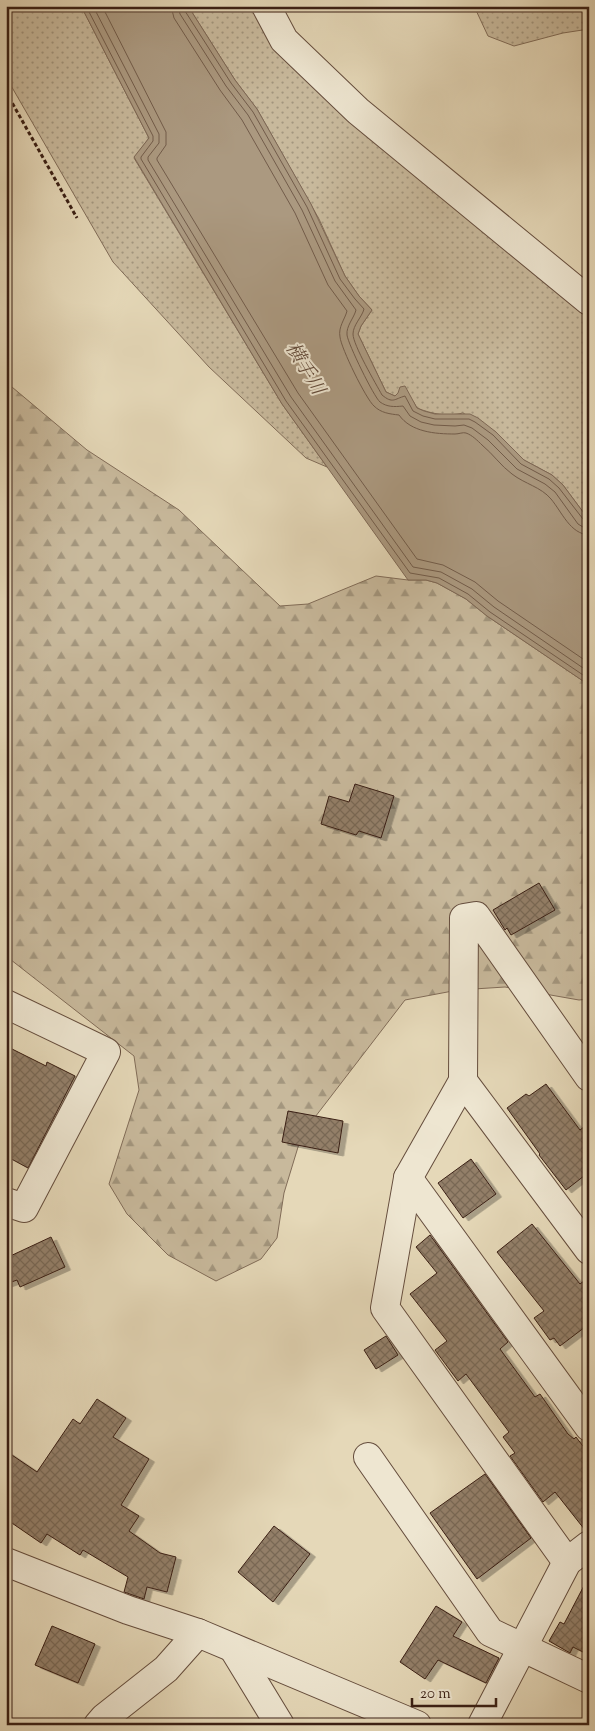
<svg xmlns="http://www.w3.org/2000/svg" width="595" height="1731" font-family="'Sorts Mill Goudy','Noto Serif JP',serif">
  <defs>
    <pattern id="grass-dots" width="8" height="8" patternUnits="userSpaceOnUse" patternTransform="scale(1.25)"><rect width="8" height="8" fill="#c8b99c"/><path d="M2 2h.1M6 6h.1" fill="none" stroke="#a3967e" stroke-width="1.8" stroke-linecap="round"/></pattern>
    <pattern id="forest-firs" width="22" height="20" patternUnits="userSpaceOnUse" patternTransform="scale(1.25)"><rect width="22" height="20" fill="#c8b99c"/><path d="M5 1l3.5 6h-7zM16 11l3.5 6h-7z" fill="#a3967e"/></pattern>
    <pattern id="building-cross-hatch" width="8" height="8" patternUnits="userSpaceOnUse" patternTransform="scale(1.25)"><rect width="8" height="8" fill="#937f69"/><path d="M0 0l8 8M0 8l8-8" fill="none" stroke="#796755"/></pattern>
    <filter id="shadow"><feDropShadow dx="5.5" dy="3" stdDeviation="0" flood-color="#0004"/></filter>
  </defs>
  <rect width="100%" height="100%" fill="#e5d8b8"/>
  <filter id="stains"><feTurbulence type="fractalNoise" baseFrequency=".004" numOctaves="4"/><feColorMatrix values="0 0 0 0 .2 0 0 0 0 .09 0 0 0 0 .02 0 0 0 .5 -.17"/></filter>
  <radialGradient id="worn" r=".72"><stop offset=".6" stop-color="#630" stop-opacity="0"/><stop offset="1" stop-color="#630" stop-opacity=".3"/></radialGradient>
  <g fill="url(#grass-dots)" stroke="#816c58">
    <polygon points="6,6 81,6 149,138 134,158 282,404 327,467 306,458 209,367 113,262 6,77"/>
    <path d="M 188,6 L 266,6 L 284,40 L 589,301 L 589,520 L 563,485 L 552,475 L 524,460 L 496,432 L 463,413 C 447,417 432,414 417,408 L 413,401 L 398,393 L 395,396 L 386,392 L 358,334 L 361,326 L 372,310 L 359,296 L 345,276 L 319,219 L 257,109 L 235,80 Z"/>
    <polygon points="474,6 589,6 589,29 563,33 514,46 488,36"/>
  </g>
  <polygon fill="url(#forest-firs)" stroke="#816c58" points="6,382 87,450 179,510 280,606 308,604 376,576 408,580 426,580 437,583 466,599 487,616 589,685 589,999 579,1000 505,987 458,990 405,1000 302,1134 284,1193 277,1238 261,1259 216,1281 168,1255 127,1214 109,1184 139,1090 134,1056 6,956"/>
  <polygon fill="#ab9980" stroke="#7e6855" points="81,6 188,6 235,80 257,109 311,204 345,276 359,296 372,310 361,326 358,334 386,392 395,396 398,393 400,387 405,386 417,408 424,411 435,414 470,414 478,418 496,432 524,460 552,475 563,485 589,520 589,685 487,616 466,599 437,583 426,580 408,580 282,404 134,157 149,138"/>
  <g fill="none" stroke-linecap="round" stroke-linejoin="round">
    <g stroke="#725c4a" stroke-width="1">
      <polyline points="86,6 153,136 153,141 141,157 141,159 286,401 410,573 439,578 468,594 490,612 589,679"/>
      <polyline points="93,6 159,134 159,143 148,157 148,160 291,397 413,567 441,572 472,589 494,607 589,672"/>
      <polyline points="102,6 166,132 166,145 157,158 157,160 298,393 417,559 443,565 475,582 498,601 589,663"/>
      <path d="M 171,6 L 174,18 L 220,90 L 242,120 L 295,213 L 328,285 L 347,311 C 345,319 338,327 340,337 C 341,348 366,399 374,406 C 381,413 390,414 399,415 C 411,432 435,434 455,434 C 459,434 463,432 466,433 C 472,435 478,441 482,445 C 493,454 501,466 512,474 C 525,484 541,487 551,499 C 562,512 570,534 589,535"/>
      <path d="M 178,6 L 180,14 L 226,86 L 248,115 L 302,210 L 335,281 L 356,310 C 354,318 346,326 347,335 C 348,344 374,397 380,402 C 387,407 394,407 403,406 L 410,416 L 421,422 L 434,425 L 455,426 L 464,425 L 472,428 L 488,440 L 517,469 L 545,484 L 555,492 L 578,524 L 583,527 L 589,528"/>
      <path d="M 184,6 L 185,11 L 231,83 L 253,112 L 307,207 L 340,279 L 355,299 L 364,309 C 362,317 353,325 353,334 C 353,345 376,384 382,395 C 393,404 394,399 405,396 L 413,411 L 423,416 L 435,419 L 469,419 L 475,422 L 493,435 L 521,464 L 549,479 L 559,488 L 583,519 L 589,521"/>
    </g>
  </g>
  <g fill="url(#building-cross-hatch)" stroke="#3a1f14" filter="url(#shadow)">
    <polygon points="355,784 394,796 381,838 359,831 356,835 321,824 329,796 349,802"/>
    <polygon points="539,883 555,910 511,935 507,928 505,930 493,910"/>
    <polygon points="6,1046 46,1066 47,1062 75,1076 28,1168 6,1156"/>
    <polygon points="546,1084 580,1130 589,1123 589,1172 566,1190 539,1155 540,1154 507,1108 526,1094 529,1096"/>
    <polygon points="288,1111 343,1121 338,1153 282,1142"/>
    <polygon points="471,1159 496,1194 463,1218 438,1183"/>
    <polygon points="532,1224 580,1284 589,1277 589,1324 560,1346 554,1338 550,1340 534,1318 544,1311 497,1252"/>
    <polygon points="430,1235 508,1342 500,1349 535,1397 540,1394 568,1434 574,1439 576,1437 589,1454 589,1530 585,1530 555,1492 543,1502 510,1456 515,1453 503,1437 509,1432 466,1374 458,1381 435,1350 447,1341 410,1294 437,1273 416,1247"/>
    <polygon points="51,1237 65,1267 20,1287 17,1280 6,1284 6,1258"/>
    <polygon points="386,1336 398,1355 376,1369 364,1350"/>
    <polygon points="97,1399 126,1418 113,1437 149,1459 121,1505 139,1516 129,1531 160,1553 176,1557 167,1592 147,1587 144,1599 124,1592 128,1577 83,1550 80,1555 47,1534 41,1543 6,1519 6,1451 37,1472 73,1419 80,1424"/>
    <polygon points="485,1474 531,1538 477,1579 430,1513"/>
    <polygon points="274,1526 310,1554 273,1602 238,1572"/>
    <polygon points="589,1576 589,1655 573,1647 570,1653 549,1641 560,1622 564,1624"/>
    <polygon points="436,1606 462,1622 453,1636 499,1658 486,1683 438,1660 425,1679 400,1662"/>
    <polygon points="52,1626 95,1644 78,1683 35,1665"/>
  </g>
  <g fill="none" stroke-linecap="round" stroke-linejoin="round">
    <g stroke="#654d3d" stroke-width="30">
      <g id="minor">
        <polyline points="266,6 284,40 358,111 589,301"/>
        <polyline points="6,1004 106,1052 24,1208 6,1202"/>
        <polyline points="463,1081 589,1250"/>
        <polyline points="408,1178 589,1427"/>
        <polyline points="368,1457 490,1632 589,1679"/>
        <polyline points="6,1562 128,1610 198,1633 417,1725"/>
        <polyline points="567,1562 385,1308 408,1178 463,1081 464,918 476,916 589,1077"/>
        <polyline points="233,1648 280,1725"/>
        <polyline points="98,1725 104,1718 166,1669 198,1633"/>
        <polyline points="482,1725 567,1562 589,1545"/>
      </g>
    </g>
    <polyline stroke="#3a1f14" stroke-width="3" stroke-dasharray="4 2.5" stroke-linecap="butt" points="6,92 77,218"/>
    <use href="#minor" stroke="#eee6d1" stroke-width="28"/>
  </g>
  <g text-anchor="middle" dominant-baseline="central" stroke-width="4" stroke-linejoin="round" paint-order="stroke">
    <g font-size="19" font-style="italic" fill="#624a3a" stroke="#eee6d1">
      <text transform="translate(304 369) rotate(59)">横手川</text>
    </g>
  </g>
  <rect width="595" height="1731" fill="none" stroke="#e5d8b8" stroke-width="25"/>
  <rect x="8" y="8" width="580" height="1716" fill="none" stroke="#3a1f14" stroke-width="2.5"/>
  <rect x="12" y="12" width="570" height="1706" fill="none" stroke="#3a1f14"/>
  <path d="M412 1698v8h84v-8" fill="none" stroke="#3a1f14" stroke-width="2.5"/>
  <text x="420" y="1698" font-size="15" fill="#3a1f14" stroke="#eee6d1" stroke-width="4" paint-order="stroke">20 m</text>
  <rect width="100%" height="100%" filter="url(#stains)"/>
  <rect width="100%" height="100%" fill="url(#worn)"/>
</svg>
